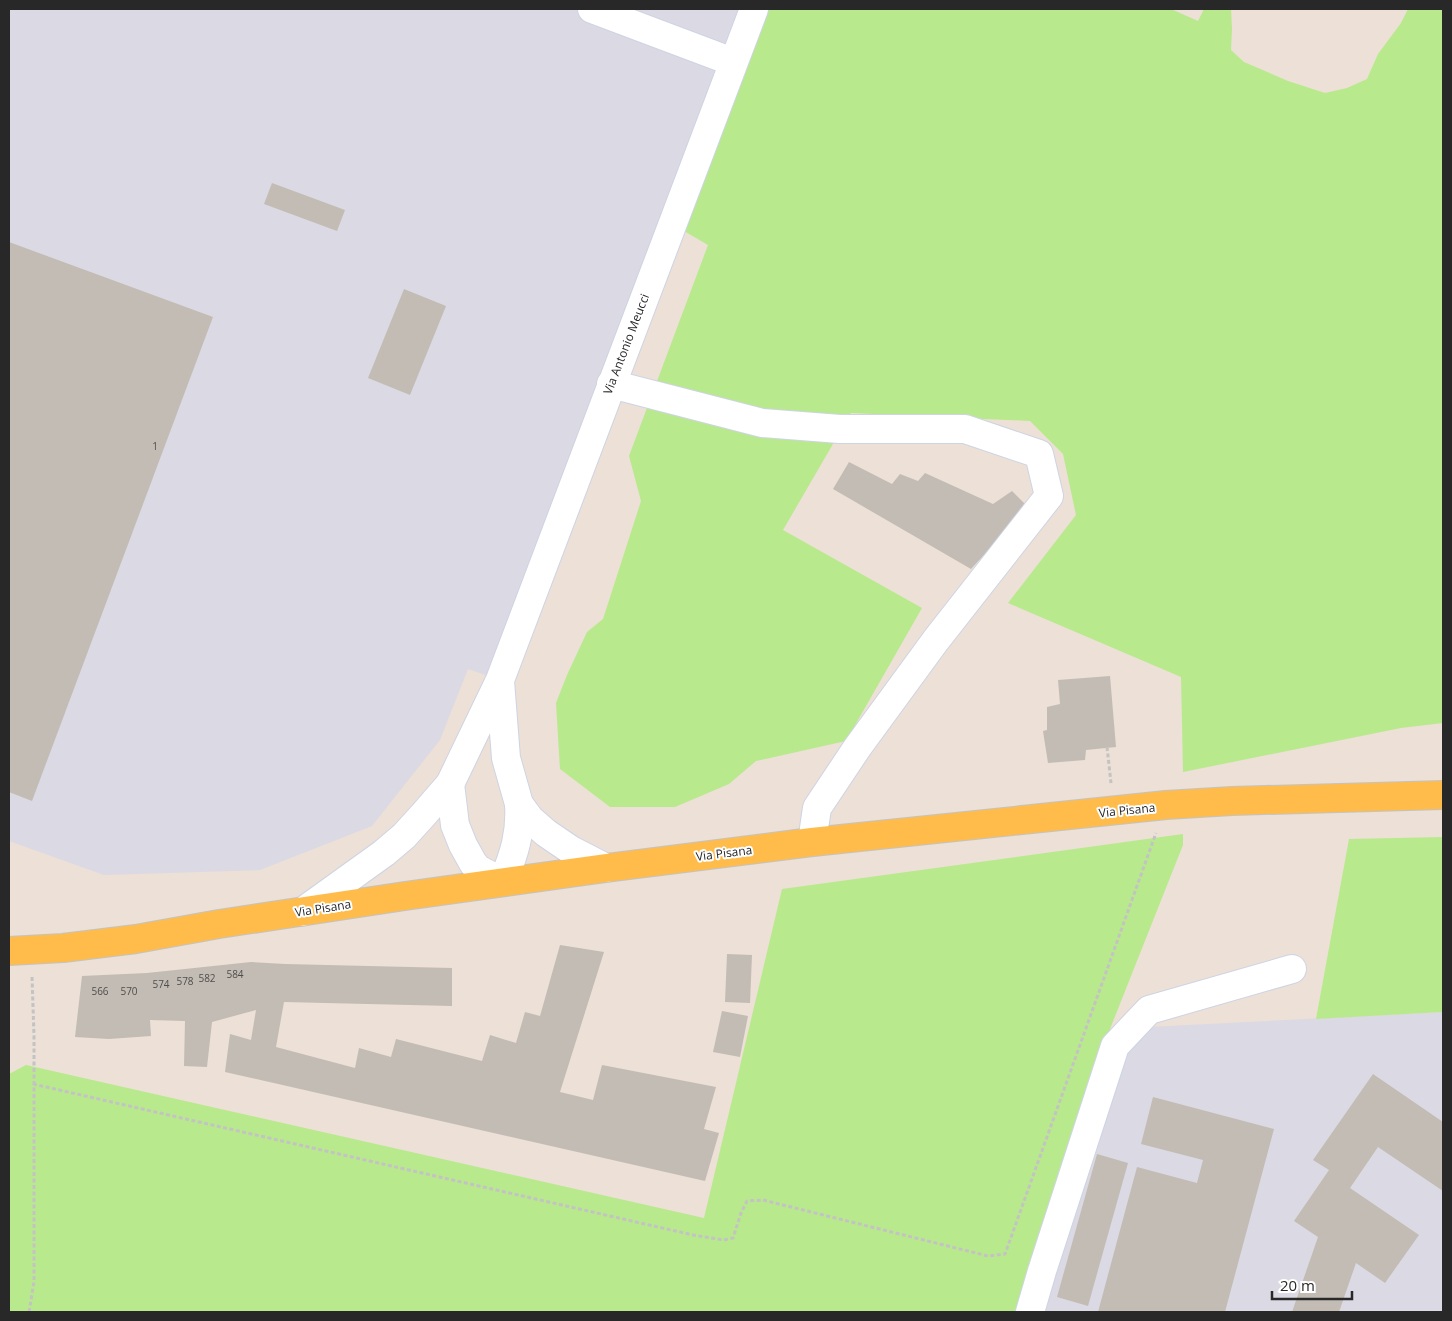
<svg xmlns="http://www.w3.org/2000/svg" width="1452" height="1321" font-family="'Open Sans',sans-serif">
  <rect width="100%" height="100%" fill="#ece0d7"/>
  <g fill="#dbd9e3">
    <polygon points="9,9 754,9 500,680 468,669 440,740 372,826 260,870 104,875 9,841"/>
    <polygon points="1443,1012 1443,1312 1021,1312 1110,1029"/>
  </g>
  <g fill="#b9e98d">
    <polygon points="754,9 1171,9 1198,21 1204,9 1231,9 1232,29 1231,50 1244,62 1288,81 1325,93 1347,88 1367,79 1378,54 1401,23 1408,9 1443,9 1443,723 1401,728 1183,772 1181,677 1008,603 1076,515 1063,454 1030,421 851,413 783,530 922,608 846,741 756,761 729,784 675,807 610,807 560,769 556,703 567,675 587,632 603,619 641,501 629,456 708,245 672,224"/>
    <polygon points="1183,834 1183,845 1110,1029 1021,1312 9,1312 9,1074 26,1065 704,1218 782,889"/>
    <polygon points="1443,837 1443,1012 1316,1019 1349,839"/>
  </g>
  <g fill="#c3bcb4">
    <polygon points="272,183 345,210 337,231 264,204"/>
    <polygon points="9,242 213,317 32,801 9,792"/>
    <polygon points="404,289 446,306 410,395 368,378"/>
    <polygon points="849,462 892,484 900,474 918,481 925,473 993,504 1012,491 1028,507 971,569 833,489"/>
    <polygon points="1110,676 1116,747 1086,750 1085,760 1048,763 1043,731 1047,730 1047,707 1060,704 1058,680"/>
    <polygon points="560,945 604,952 560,1092 593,1100 602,1065 716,1087 704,1129 719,1133 705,1181 225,1072 230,1034 251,1040 256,1010 212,1022 207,1067 184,1066 185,1021 150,1020 151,1036 109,1039 75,1037 82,976 147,973 251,962 285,964 452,968 452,1006 284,1002 276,1047 355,1068 359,1048 391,1057 396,1039 482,1061 490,1035 516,1043 525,1012 540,1016"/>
    <polygon points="727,954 752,955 750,1003 725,1002"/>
    <polygon points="722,1011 748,1016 740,1057 713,1052"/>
    <polygon points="1373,1074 1443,1122 1443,1191 1378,1147 1350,1188 1419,1235 1385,1283 1356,1263 1339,1312 1292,1312 1318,1237 1294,1221 1329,1170 1313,1160"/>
    <polygon points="1153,1097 1274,1129 1225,1312 1098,1312 1137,1167 1197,1183 1203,1160 1141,1144"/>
    <polygon points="1097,1154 1128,1163 1088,1306 1057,1297"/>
  </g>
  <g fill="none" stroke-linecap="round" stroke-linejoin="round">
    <g stroke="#cdd4e3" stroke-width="30">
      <g id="minor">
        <polyline points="592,9 733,62"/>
        <polyline points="611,384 762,423 840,429 965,429 1039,454 1049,496 936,640 857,748 817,808 812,842"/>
        <polyline points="500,681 506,758 519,804 530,819 546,833 571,850 606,868"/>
        <path d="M 450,784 L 455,825 L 463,845 L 473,863 L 478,869 L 503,882 C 514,854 521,834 519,804"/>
        <polyline points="302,912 384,853 404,836 424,814 450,784 500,680 754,9"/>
        <polyline points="1030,1312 1042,1271 1115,1046 1149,1010 1292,969"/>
      </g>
    </g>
    <g stroke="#c3c3c3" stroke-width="30">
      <polyline id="major" points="9,951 63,948 136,939 219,924 405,896 606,868 812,842 1166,805 1232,801 1443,795"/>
    </g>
    <g stroke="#c3c3c3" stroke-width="3" stroke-dasharray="4 2.5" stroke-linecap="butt">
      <polyline points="1107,747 1111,783"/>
      <polyline points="33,1084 693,1235 724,1240 733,1238 741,1213 747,1201 763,1200 988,1256 1005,1254 1156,833"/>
      <polyline points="29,1312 34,1282 34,1036 32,976"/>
    </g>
    <use href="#minor" stroke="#fff" stroke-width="28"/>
    <use href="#major" stroke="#ffbc4a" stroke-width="28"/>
  </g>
  <g text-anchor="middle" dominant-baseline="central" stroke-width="4" stroke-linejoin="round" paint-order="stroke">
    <g font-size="10" fill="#4f4d4b">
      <text x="155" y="446">1</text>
      <text x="235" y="974">584</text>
      <text x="207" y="978">582</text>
      <text x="185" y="981">578</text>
      <text x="161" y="984">574</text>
      <text x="100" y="991">566</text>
      <text x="129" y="991">570</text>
    </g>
    <g font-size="12" fill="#282828" stroke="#fff">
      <text transform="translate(626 344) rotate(-69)">Via Antonio Meucci</text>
      <text transform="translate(1127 810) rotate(-6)">Via Pisana</text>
      <text transform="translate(724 853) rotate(-7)">Via Pisana</text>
      <text transform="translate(323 908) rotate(-9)">Via Pisana</text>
    </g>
  </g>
  <rect width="1452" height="1321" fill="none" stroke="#282828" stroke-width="20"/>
  <path d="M1272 1291v8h80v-8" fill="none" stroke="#282828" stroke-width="2.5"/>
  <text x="1280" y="1291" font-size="15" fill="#282828" stroke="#ffffff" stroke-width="4" paint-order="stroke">20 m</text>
</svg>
